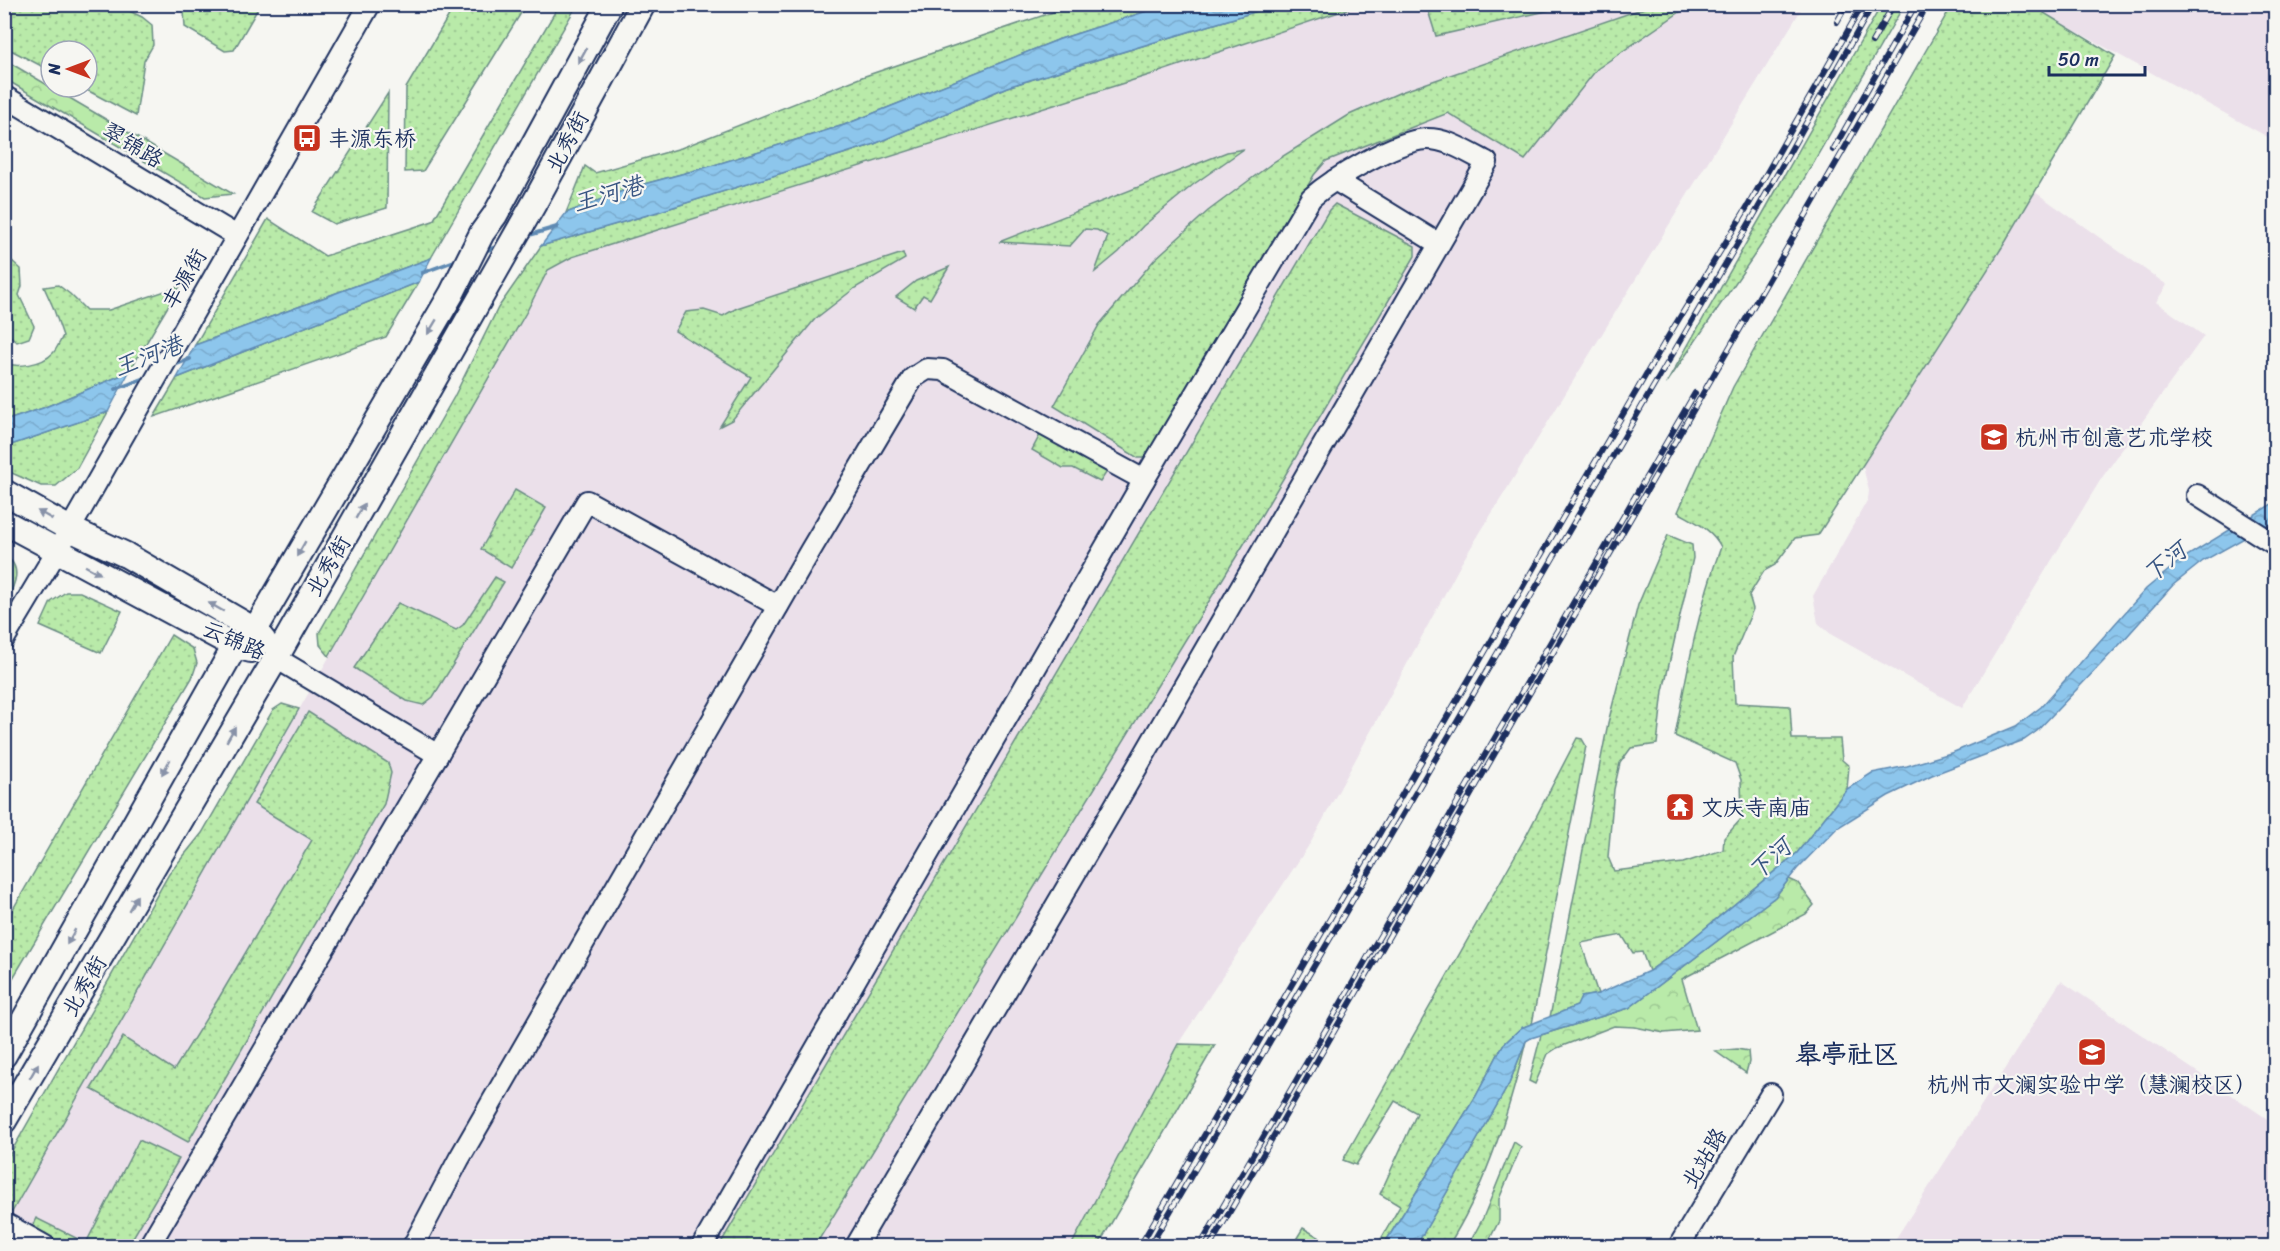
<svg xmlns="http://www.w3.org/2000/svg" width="2280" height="1251" font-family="Sriracha,'LXGW WenKai TC',sans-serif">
  <defs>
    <pattern id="green-dots" width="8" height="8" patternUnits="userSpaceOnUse" patternTransform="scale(1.5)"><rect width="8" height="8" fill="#b9eaa9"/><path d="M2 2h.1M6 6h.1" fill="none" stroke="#9ec994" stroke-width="1.8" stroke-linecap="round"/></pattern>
    <pattern id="forest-crowns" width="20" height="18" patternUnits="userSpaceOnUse" patternTransform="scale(1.5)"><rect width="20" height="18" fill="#b9eaa9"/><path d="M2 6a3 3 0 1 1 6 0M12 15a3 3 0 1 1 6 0" fill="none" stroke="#9ec994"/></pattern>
    <pattern id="water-waves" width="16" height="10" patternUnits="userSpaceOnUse" patternTransform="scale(1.5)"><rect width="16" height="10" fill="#8dc6ec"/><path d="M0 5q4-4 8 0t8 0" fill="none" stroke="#79aacd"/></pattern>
  </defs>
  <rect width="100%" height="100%" fill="#f6f6f2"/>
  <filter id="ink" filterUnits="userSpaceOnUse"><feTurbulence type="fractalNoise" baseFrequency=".0167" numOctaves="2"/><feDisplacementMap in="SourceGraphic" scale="12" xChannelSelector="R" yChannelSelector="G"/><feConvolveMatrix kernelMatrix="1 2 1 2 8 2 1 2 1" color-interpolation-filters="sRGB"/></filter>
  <g filter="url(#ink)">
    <g fill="#ebe0ea">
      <polygon points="2048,4 2275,5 2275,141 2043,13"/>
      <polygon points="1360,5 1426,5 1436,36 1568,5 1804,5 1462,562 1311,842 1178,1044 1071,1246 5,1246 5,1224 527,311 548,270 572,257 1159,72"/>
      <polygon points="1995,164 2167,285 2156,302 2204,336 2101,479 1962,708 1832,635 1818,623 1813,596 1868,499 1869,491 1852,422"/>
      <polygon points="2061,981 2275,1124 2275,1246 1891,1246"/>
    </g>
    <g fill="url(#green-dots)" stroke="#6a8c84" stroke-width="1.5">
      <polygon points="1426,4 1573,4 1573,5 1436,36"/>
      <polygon points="1882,4 1904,5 1790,203 1666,384"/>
      <polygon points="4,5 117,5 142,17 152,25 153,45 144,61 136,116 81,87 87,87 87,51 51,51 51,71 5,47"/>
      <polygon points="187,5 187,4 260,5 234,50 225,51 185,27 184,11"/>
      <polygon points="455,5 526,5 423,171 405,172 406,88"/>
      <polygon points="559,5 577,5 431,258 195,345 268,219 325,256 433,221"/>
      <polygon points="1074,5 1166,5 1060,39 844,125 711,166 633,187 566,213 585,166 595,173 681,148 862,77"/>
      <polygon points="1277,5 1360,5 1159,72 572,257 548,270 527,311 329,656 320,645 319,633 454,397 498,308 541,246 651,214 872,145 1007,87"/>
      <polygon points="1653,5 1690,5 1597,69 1525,160 1448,113 1326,161 1314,175 1154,452 1148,458 1138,458 1054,406 1099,325 1155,259 1208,211 1275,161 1349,115 1401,92"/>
      <path d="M 1952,5 L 2048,5 L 2044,13 L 2115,56 L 2006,241 L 1818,535 L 1795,538 L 1775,565 L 1764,571 L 1749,595 L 1753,609 L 1733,657 L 1735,703 L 1790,706 L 1792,739 L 1840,739 L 1842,760 L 1849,766 L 1847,789 L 1797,853 L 1676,952 L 1649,971 L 1642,952 L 1633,953 L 1622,935 L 1581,943 L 1598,994 L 1582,997 L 1577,1006 L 1550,1017 L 1608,723 L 1638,605 L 1668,535 L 1692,545 L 1693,558 L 1663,691 L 1657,744 L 1631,748 L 1620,763 L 1614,789 L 1608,857 L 1614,871 L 1683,863 L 1723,850 L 1724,838 L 1742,818 L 1741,780 L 1735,763 L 1675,736 C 1687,672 1698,608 1721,547 C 1712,529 1695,522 1678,512 L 1733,387 Z"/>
      <polygon points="388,93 387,208 334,224 312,212"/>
      <polygon points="1244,149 1194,184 1143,226 1119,252 1095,272 1108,236 1097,230 1085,229 1070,246 999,242 1227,152"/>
      <polygon points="1335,204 1415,246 1415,256 1258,521 815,1246 719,1246 1329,210"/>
      <polygon points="903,253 905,259 855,288 815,319 732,420 720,426 751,377 675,331 686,312 704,310 723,316 737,308"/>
      <polygon points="11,260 21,269 22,286 19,295 34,326 29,338 17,342 5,331 5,263"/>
      <polygon points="949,267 930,299 923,295 914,308 896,297 916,281"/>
      <polygon points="419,282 386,337 154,417 177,378"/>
      <path d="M 58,285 L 70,294 L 86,310 L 109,310 L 180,286 L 129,372 L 43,408 L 5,421 L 4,363 C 18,368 42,365 53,353 C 57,349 60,341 63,336 L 53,307 L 44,287 Z"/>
      <polygon points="108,412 77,468 56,486 41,486 5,470 5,447"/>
      <polygon points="1041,433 1108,470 1100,482 1073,468 1063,468 1032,450"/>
      <polygon points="515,490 546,508 511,568 481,549"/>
      <path d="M 5,556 C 23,567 15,584 7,600 L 5,598 Z"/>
      <polygon points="495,577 504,582 433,697 423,705 407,701 354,668 398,603 456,630 463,625"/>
      <polygon points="66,592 80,592 122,611 101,653 40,626 51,602"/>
      <polygon points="171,635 193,649 197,663 192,678 13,978 5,986 5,923"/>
      <polygon points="282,704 299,709 12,1212 5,1208 5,1163 169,874 202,833 273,710"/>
      <polygon points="308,712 388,763 391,773 384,804 188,1142 91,1089 123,1037 174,1070 217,1001 312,840 254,804"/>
      <polygon points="1577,738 1582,739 1586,746 1532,1024 1521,1028 1503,1045 1476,1096 1383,1246 1377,1246 1400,1206 1380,1194 1417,1113 1395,1101 1356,1165 1343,1160 1525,838"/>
      <path d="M 1526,1041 C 1510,1109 1485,1188 1448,1246 L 1416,1246 L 1509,1084 Z"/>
      <polygon points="1178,1044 1215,1045 1098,1246 1071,1246"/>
      <polygon points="139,1140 179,1159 128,1246 64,1246 31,1229 36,1218 86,1243"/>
      <polygon points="1303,1228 1334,1246 1292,1246"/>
    </g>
    <g fill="url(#forest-crowns)" stroke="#6a8c84" stroke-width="1.5">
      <polygon points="5,60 233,194 205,197 5,79"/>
      <polygon points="1789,879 1798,883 1814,905 1806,914 1682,979 1697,1030 1664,1033 1635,1027 1614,1026 1557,1048 1548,1054 1535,1084 1529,1081 1541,1035 1629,1008 1775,897"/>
      <polygon points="1737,1049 1748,1051 1749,1062 1746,1073 1715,1051"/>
      <polygon points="1514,1142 1521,1147 1499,1199 1499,1221 1486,1246 1468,1246 1483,1218"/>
    </g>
    <g fill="url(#water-waves)" stroke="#5f8ab3" stroke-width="1.5">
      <polygon points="1166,5 1277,5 1007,87 872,145 651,214 541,246 566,213 633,187 711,166 844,125 1060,39"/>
      <polygon points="431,258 419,282 177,378 195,345"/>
      <polygon points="129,372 108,412 5,447 5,421 43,408"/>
      <polygon points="2275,502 2275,521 2203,561 2173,585 2122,642 2037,731 2024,740 1932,775 1888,796 1837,828 1797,869 1775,897 1629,1008 1531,1038 1526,1041 1509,1084 1416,1246 1383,1246 1476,1096 1503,1045 1521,1028 1577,1006 1581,997 1598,994 1649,971 1676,952 1797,853 1847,789 1872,773 1907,766 1954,752 2016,726 2041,707 2146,589 2182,559"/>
    </g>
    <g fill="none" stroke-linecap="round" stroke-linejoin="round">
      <g stroke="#5f8ab3" stroke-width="4">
        <polyline points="526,236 557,227"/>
        <polyline points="484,251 500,246"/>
        <polyline points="422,273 457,260"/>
        <polyline points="172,366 190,359"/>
        <polyline points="116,389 148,377"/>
      </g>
      <g stroke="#1b2f5e" stroke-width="24">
        <g id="minor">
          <polyline points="4,96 237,236"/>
          <polyline points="1335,180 1439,244"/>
          <polyline points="2197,495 2276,545"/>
          <polyline points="4,639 70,529 370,4"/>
          <polyline points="276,658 438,755"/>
          <polyline points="4,1223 45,1246"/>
          <polyline points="149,1246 587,501 778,606"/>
          <polyline points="413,1246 459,1159 810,551 913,378 927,369 943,370 1144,480"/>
          <path d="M 702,1246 L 1144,480 L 1311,198 C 1334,178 1395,141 1426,139 C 1447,138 1468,153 1487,162 L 1110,814 L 856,1246"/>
          <polyline points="1679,1246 1771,1094"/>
        </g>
      </g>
      <g stroke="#1b2f5e" stroke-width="28">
        <g id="major">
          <polyline points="4,492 70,529 126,555 255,630 264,641"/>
          <polyline points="4,522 235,646 251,650"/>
          <polyline points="4,1055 235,646 255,630 452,293 482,233 495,215 610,4"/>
          <polyline points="4,1121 276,658 536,200 643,4"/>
        </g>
      </g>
      <use href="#minor" stroke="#f6f6f2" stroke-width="20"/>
      <use href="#major" stroke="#f6f6f2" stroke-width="24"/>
      <g stroke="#1b2f5e" stroke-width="6">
        <g id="rail">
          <polyline points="1837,22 1847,4"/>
          <polyline points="1872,42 1894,4"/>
          <polyline points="1833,150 1916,4"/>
          <polyline points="1140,1246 1666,340 1749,204 1863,4"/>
          <polyline points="1150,1246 1757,210 1873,4"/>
          <polyline points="1200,1246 1695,393"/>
          <polyline points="1210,1246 1928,4"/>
        </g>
      </g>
      <use href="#rail" stroke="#f6f6f2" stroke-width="4" stroke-dasharray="11" stroke-linecap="butt"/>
    </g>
    <defs><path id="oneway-solid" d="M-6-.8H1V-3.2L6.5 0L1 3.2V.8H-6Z" transform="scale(1.5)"/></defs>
    <g fill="#8892a8">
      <use href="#oneway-solid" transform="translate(582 56) rotate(119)"/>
      <use href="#oneway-solid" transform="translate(432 327) rotate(121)"/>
      <use href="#oneway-solid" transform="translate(360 511) rotate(-60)"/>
      <use href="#oneway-solid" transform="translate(45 515) rotate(-151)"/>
      <use href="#oneway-solid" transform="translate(301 549) rotate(120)"/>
      <use href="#oneway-solid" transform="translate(93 570) rotate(28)"/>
      <use href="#oneway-solid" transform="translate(216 607) rotate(-150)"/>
      <use href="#oneway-solid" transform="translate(231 734) rotate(-60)"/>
      <use href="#oneway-solid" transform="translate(166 767) rotate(119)"/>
      <use href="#oneway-solid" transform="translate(133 903) rotate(-60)"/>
      <use href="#oneway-solid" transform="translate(71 937) rotate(119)"/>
      <use href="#oneway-solid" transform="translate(34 1071) rotate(-60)"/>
    </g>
  </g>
  <defs>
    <g id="bus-square" transform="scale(1.5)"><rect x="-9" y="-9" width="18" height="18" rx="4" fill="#c8321e" stroke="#f6f6f2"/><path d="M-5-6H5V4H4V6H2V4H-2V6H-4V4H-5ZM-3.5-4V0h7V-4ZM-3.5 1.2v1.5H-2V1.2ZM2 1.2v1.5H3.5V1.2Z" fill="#fff"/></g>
    <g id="school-square" transform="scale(1.5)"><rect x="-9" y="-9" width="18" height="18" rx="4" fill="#c8321e" stroke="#f6f6f2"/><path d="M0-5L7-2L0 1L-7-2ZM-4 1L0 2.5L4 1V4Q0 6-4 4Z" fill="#fff"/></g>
    <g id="temple-square" transform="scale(1.5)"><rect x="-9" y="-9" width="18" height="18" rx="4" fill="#c8321e" stroke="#f6f6f2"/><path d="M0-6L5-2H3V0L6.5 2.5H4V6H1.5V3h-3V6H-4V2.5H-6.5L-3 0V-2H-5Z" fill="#fff"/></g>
  </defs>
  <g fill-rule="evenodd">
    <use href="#bus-square" x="307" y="138"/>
    <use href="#school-square" x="1994" y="437"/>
    <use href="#temple-square" x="1680" y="807"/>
    <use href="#school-square" x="2092" y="1052"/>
  </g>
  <g text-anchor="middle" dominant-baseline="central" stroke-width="4.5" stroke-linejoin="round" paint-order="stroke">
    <g font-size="22" fill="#1b2f5e" stroke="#f6f6f2" text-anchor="start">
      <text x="328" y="138">丰源东桥</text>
      <text x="2015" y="437">杭州市创意艺术学校</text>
      <text x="1701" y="807">文庆寺南庙</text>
      <text x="2092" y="1084" text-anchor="middle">杭州市文澜实验中学（慧澜校区）</text>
    </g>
    <g font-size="22" fill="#1b2f5e" stroke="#f6f6f2">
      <text transform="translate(567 142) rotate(-62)">北秀街</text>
      <text transform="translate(133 145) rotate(31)">翠锦路</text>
      <text transform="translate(184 279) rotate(-60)">丰源街</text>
      <text transform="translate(328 566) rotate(-60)">北秀街</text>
      <text transform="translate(234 640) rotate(23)">云锦路</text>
      <text transform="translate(84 986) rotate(-60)">北秀街</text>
      <text transform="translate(1704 1158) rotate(-59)">北站路</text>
    </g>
    <g font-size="24" font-style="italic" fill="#385582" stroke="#f6f6f2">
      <text transform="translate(608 194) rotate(-16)">王河港</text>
      <text transform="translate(148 356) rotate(-21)">王河港</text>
      <text transform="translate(2165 562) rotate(-39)">下河</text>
      <text transform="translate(1770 859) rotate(-42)">下河</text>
    </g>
    <g font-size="26" font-weight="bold" fill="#1b2f5e" stroke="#f6f6f2">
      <text x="1847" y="1054">皋亭社区</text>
    </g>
  </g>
  <rect width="2280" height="1251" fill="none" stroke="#f6f6f2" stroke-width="24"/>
  <rect x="12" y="12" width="2256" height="1227" fill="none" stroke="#1b2f5e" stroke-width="2" filter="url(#ink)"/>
  <g transform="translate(69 69) rotate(270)"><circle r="28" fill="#f6f6f2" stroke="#9ea6b7" stroke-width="1.5"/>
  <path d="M0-4.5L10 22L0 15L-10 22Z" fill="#c8321e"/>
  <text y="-9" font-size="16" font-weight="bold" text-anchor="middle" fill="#1b2f5e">N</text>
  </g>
  <path d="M2049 66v9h96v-9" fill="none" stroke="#1b2f5e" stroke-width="3"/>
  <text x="2058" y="66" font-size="18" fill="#1b2f5e" stroke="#f6f6f2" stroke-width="4.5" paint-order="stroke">50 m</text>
</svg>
